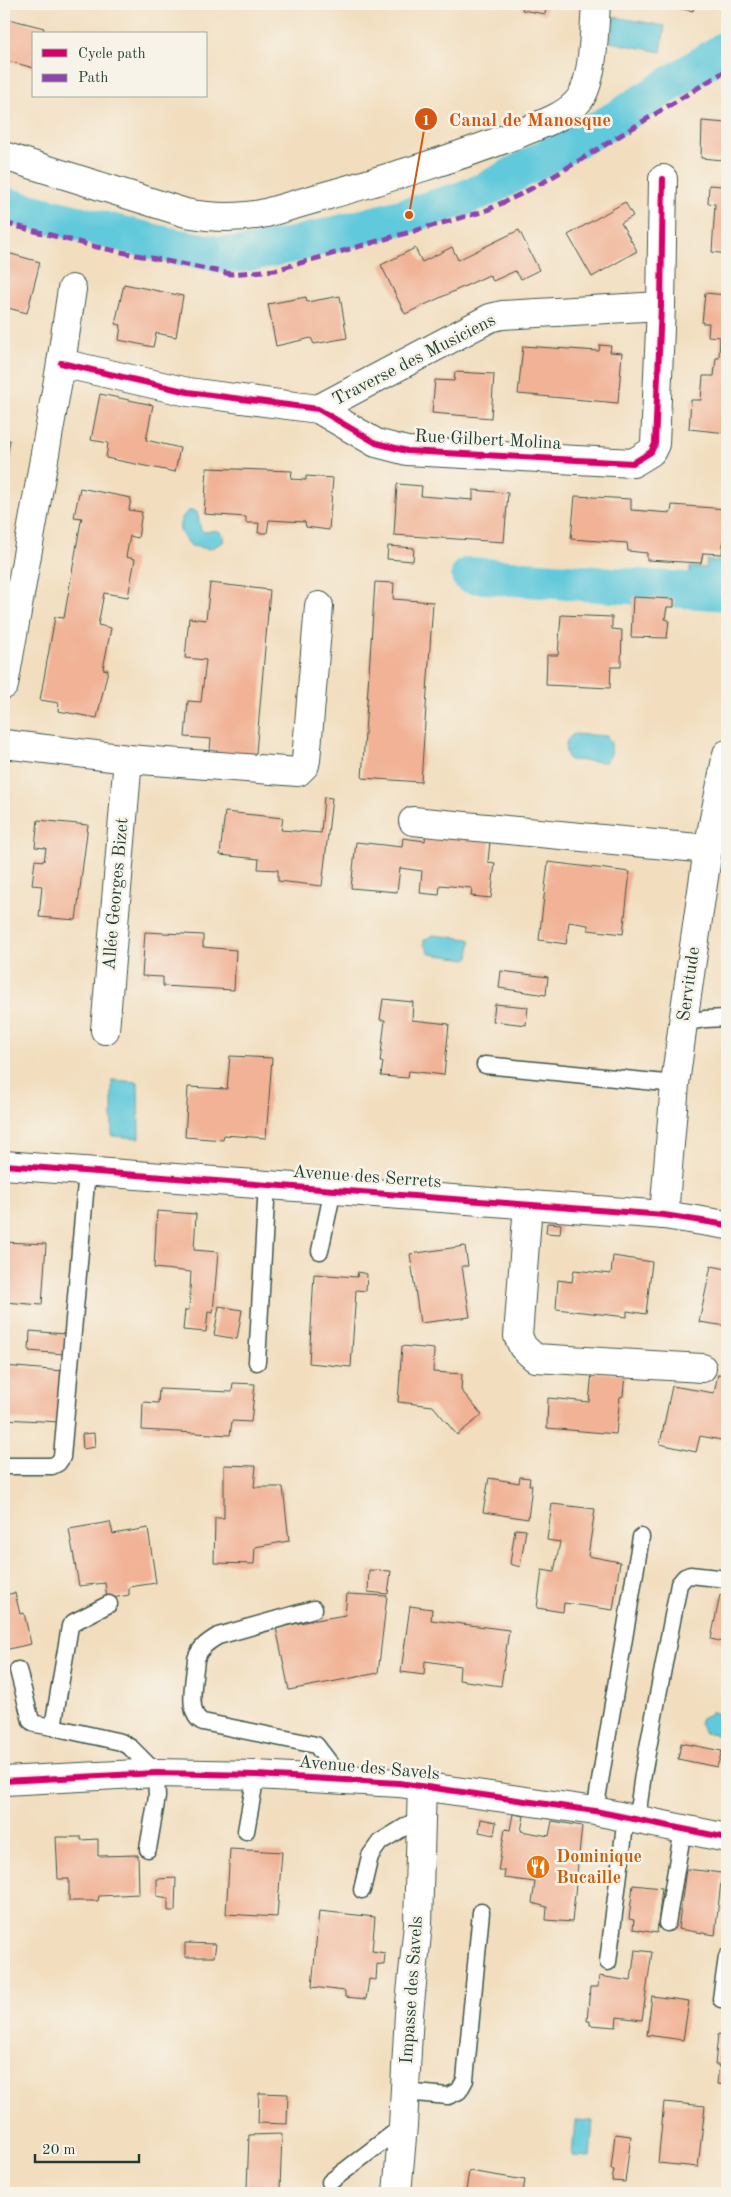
<svg xmlns="http://www.w3.org/2000/svg" width="731" height="2197" font-family="'Old Standard TT',serif">
  <rect width="100%" height="100%" fill="#f7f3e8"/>
  <filter id="ink" filterUnits="userSpaceOnUse"><feTurbulence type="fractalNoise" baseFrequency=".02" numOctaves="2"/><feDisplacementMap in="SourceGraphic" scale="10" xChannelSelector="R" yChannelSelector="G"/><feConvolveMatrix kernelMatrix="1 2 1 2 8 2 1 2 1" color-interpolation-filters="sRGB"/></filter>
  <filter id="wash" filterUnits="userSpaceOnUse"><feTurbulence type="fractalNoise" baseFrequency=".0096" numOctaves="4" result="noise"/><feDisplacementMap in="SourceGraphic" scale="20" xChannelSelector="R" yChannelSelector="G"/><feGaussianBlur stdDeviation="1.12" result="paint"/><feColorMatrix in="noise" values="0 0 0 0 0 0 0 0 0 0 0 0 0 0 0 0 0 1.4 0 .05"/><feComposite in="paint" operator="in"/></filter>
  <g filter="url(#wash)">
    <rect width="100%" height="100%" fill="#f2debf"/>
    <g fill="#60c9db" stroke="#408388">
      <polygon points="615,17 665,26 661,52 610,42"/>
      <path d="M 192,510 L 197,512 L 201,530 L 204,532 C 210,532 218,527 224,536 L 223,542 L 210,549 L 191,546 C 188,542 183,537 181,533 C 177,524 183,512 192,510 Z"/>
      <polygon points="707,560 727,562 727,584 689,582 690,567 706,568"/>
      <path d="M 574,734 L 607,736 C 613,745 614,755 605,762 L 569,760 C 564,750 563,741 574,734 Z"/>
      <polygon points="433,935 469,939 471,941 469,957 467,959 430,954 424,944 424,940"/>
      <polygon points="112,1080 138,1082 139,1138 112,1136"/>
      <polygon points="711,1712 727,1716 727,1737 704,1733 699,1722 701,1718 710,1715"/>
      <polygon points="575,2120 593,2121 590,2157 572,2156"/>
    </g>
    <g fill="none" stroke-linecap="round" stroke-linejoin="round">
      <g stroke="#60c9db" stroke-width="36">
        <polyline points="4,205 163,244 223,255 246,254 297,244 409,215 465,198 489,188 617,118 727,48"/>
        <polyline points="469,575 727,593"/>
      </g>
    </g>
    <g id="blocks">
      <g fill="#f1b295">
        <polygon points="4,4 9,4 5,18 44,28 43,34 34,34 34,68 4,60"/>
        <polygon points="524,4 547,4 545,14 522,10"/>
        <polygon points="656,4 694,4 693,11"/>
        <polygon points="702,121 727,123 727,254 712,252 715,204 708,203 709,185 722,186 723,160 701,158"/>
        <polygon points="625,202 633,216 621,223 637,251 592,277 568,235"/>
        <polygon points="519,230 539,270 521,279 515,271 493,281 489,275 405,314 381,265 415,248 422,262 452,247 458,260"/>
        <polygon points="4,252 40,262 27,313 4,307"/>
        <polygon points="124,284 183,296 176,337 156,333 153,347 119,340 121,325 115,324"/>
        <polygon points="705,293 727,295 727,433 689,429 691,400 701,400 703,376 714,376 716,358 719,358 720,337 708,336 709,323 702,323"/>
        <polygon points="340,296 347,338 314,344 311,338 276,346 268,304 306,297 307,302"/>
        <polygon points="600,345 611,346 610,352 622,353 618,403 518,394 523,346 599,351"/>
        <polygon points="455,372 494,374 491,418 432,413 435,380 454,381"/>
        <polygon points="100,394 153,405 146,440 180,448 175,472 106,458 108,443 91,440"/>
        <polygon points="4,440 10,440 5,474 4,473"/>
        <polygon points="207,468 292,471 291,479 306,480 306,476 333,478 329,530 306,527 305,522 269,520 267,533 258,533 259,523 246,523 246,517 204,514"/>
        <polygon points="397,484 422,486 421,496 473,500 473,490 508,493 504,542 394,535"/>
        <polygon points="80,488 131,498 129,510 142,512 138,538 130,536 126,557 135,559 128,597 104,593 98,625 111,628 103,669 108,670 97,718 58,711 59,703 40,700 55,617 64,618 81,521 82,518 74,517"/>
        <polygon points="575,496 631,499 631,510 671,513 672,505 727,509 727,525 725,525 722,554 703,553 701,563 647,560 647,553 628,551 627,543 571,539"/>
        <polygon points="388,546 414,548 413,561 387,559"/>
        <polygon points="375,582 394,583 393,599 433,602 421,782 362,778"/>
        <polygon points="210,583 270,590 255,764 209,760 211,739 185,737 188,701 201,702 206,660 185,658 189,618 206,620"/>
        <polygon points="633,597 674,599 674,607 667,607 665,619 669,620 667,638 631,637"/>
        <polygon points="561,615 612,617 612,629 622,630 621,667 611,667 610,688 546,685 547,655 558,655"/>
        <polygon points="324,797 332,798 322,886 278,881 278,870 258,869 259,859 220,855 225,812 283,818 281,830 321,833"/>
        <polygon points="38,820 88,825 76,920 39,917 42,886 32,885 35,860 44,861 46,848 35,847"/>
        <polygon points="426,833 490,841 488,862 495,863 491,898 471,896 472,888 440,885 439,895 420,893 422,871 400,868 397,892 351,888 356,842 402,847 403,838 425,841"/>
        <polygon points="548,862 630,872 623,934 588,930 588,925 569,922 566,944 539,940"/>
        <polygon points="145,932 203,935 203,947 236,950 234,990 163,986 163,977 142,976"/>
        <polygon points="501,971 548,977 546,995 499,988"/>
        <polygon points="383,999 413,1002 412,1020 449,1024 444,1075 409,1071 408,1078 381,1076 383,1062 380,1062 385,1020 380,1020"/>
        <polygon points="495,1004 528,1007 526,1025 493,1021"/>
        <polygon points="230,1056 272,1058 266,1138 224,1135 223,1140 185,1137 188,1087 227,1089"/>
        <polygon points="157,1211 196,1214 194,1250 218,1252 213,1313 208,1312 206,1332 183,1330 185,1310 189,1310 191,1272 154,1268"/>
        <polygon points="547,1223 561,1224 560,1234 546,1233"/>
        <polygon points="4,1242 46,1244 42,1305 4,1302"/>
        <polygon points="465,1246 468,1266 462,1266 470,1317 420,1323 410,1254"/>
        <polygon points="613,1256 652,1262 646,1314 627,1311 627,1317 556,1309 558,1280 572,1282 574,1270 611,1274"/>
        <polygon points="711,1266 727,1269 727,1326 699,1322"/>
        <polygon points="358,1272 367,1274 366,1291 356,1290 351,1367 309,1363 314,1274 357,1277"/>
        <polygon points="219,1306 242,1310 237,1339 214,1335"/>
        <polygon points="30,1331 65,1334 64,1354 29,1351"/>
        <polygon points="402,1346 434,1349 433,1372 462,1374 461,1390 482,1415 457,1435 433,1406 398,1402"/>
        <polygon points="4,1366 63,1371 60,1422 4,1419"/>
        <polygon points="592,1372 625,1375 623,1396 620,1397 616,1434 547,1428 548,1398 589,1402"/>
        <polygon points="718,1374 727,1375 727,1441 700,1436 696,1452 660,1444 672,1386 714,1393"/>
        <polygon points="233,1383 255,1384 251,1422 232,1421 230,1435 142,1430 143,1402 158,1403 159,1389 232,1392"/>
        <polygon points="94,1433 95,1447 83,1449 82,1434"/>
        <polygon points="224,1465 256,1466 254,1487 283,1487 289,1541 255,1547 254,1564 214,1563 215,1518 224,1518"/>
        <polygon points="520,1477 530,1478 529,1485 532,1485 528,1519 483,1512 489,1478 519,1483"/>
        <polygon points="552,1504 595,1509 588,1556 620,1562 613,1610 564,1603 563,1612 537,1608 542,1570 554,1572 560,1542 547,1540"/>
        <polygon points="110,1522 113,1534 148,1528 156,1583 129,1587 129,1595 107,1599 105,1583 79,1586 69,1529"/>
        <polygon points="515,1529 526,1530 520,1567 510,1564"/>
        <polygon points="369,1570 391,1571 388,1594 368,1592"/>
        <polygon points="15,1593 20,1614 24,1613 31,1644 4,1650 4,1595"/>
        <polygon points="347,1594 387,1596 378,1673 289,1690 276,1627 345,1615"/>
        <polygon points="720,1595 727,1596 727,1643 711,1639"/>
        <polygon points="410,1606 432,1609 431,1620 509,1630 501,1686 459,1680 460,1666 425,1661 424,1675 401,1672"/>
        <polygon points="681,1743 722,1751 717,1767 678,1759"/>
        <polygon points="513,1814 524,1816 521,1831 549,1836 552,1821 582,1826 572,1922 546,1920 547,1907 532,1903 535,1882 504,1878 505,1871 498,1871 505,1829 510,1830"/>
        <polygon points="481,1819 496,1822 494,1835 479,1832"/>
        <polygon points="56,1837 81,1837 81,1840 98,1839 98,1856 138,1855 139,1894 99,1896 98,1901 69,1901 69,1879 58,1879"/>
        <polygon points="230,1849 282,1852 277,1917 226,1914"/>
        <polygon points="686,1869 722,1873 715,1935 678,1929"/>
        <polygon points="176,1878 175,1911 168,1911 168,1898 157,1896 157,1879"/>
        <polygon points="633,1885 662,1888 657,1933 633,1929 634,1920 629,1919"/>
        <polygon points="319,1911 375,1917 372,1951 385,1953 384,1965 377,1964 376,1980 369,1979 366,1999 345,1997 345,1991 312,1987"/>
        <polygon points="185,1943 216,1944 214,1957 185,1957"/>
        <polygon points="635,1950 652,1952 642,2020 617,2017 616,2027 590,2025 590,2021 587,2021 590,1987 598,1987 599,1976 631,1981"/>
        <polygon points="652,1996 689,2001 683,2040 647,2035"/>
        <polygon points="718,2034 727,2035 727,2085 717,2084 719,2065 715,2065"/>
        <polygon points="259,2093 288,2094 287,2124 258,2123"/>
        <polygon points="664,2102 705,2106 698,2167 658,2163"/>
        <polygon points="282,2134 280,2189 247,2188 249,2135"/>
        <polygon points="615,2134 631,2136 625,2182 612,2181 614,2170 611,2169"/>
        <polygon points="469,2171 525,2180 523,2193 461,2193 462,2190 466,2191"/>
      </g>
    </g>
  </g>
  <g filter="url(#ink)">
    <use href="#blocks" fill-opacity="0" stroke="#3f5549" stroke-width="1"/>
    <g fill="none" stroke-linecap="round" stroke-linejoin="round">
      <g stroke="#3f5549" stroke-width="19">
        <g id="service">
          <polyline points="683,1023 705,1019 727,1018"/>
          <polyline points="485,1065 675,1084"/>
          <polyline points="320,1251 333,1189"/>
          <polyline points="257,1362 267,1184"/>
          <polyline points="4,1466 52,1466 58,1463 62,1457 87,1171"/>
          <polyline points="109,1604 74,1622 70,1626 53,1727 121,1742 131,1748 156,1773 157,1797 148,1849"/>
          <path d="M 314,1609 L 218,1636 C 208,1642 200,1647 196,1659 C 195,1676 185,1715 203,1722 L 316,1745 L 342,1779"/>
          <polyline points="18,1670 31,1721 36,1724 53,1727"/>
          <polyline points="595,1811 641,1537"/>
          <polyline points="637,1818 643,1774 679,1584 685,1577 690,1575 727,1579"/>
          <polyline points="246,1831 256,1775"/>
          <polyline points="362,1890 370,1856 380,1842 421,1817"/>
          <polyline points="667,1923 683,1829"/>
          <polyline points="608,1962 626,1817"/>
          <polyline points="721,1999 727,1957"/>
          <polyline points="405,2092 448,2096 459,2091 465,2080 481,1912"/>
          <polyline points="330,2182 403,2126"/>
        </g>
      </g>
      <g stroke="#3f5549" stroke-width="30">
        <g id="minor">
          <path d="M 4,156 L 186,213 C 213,218 238,219 266,213 C 351,188 437,166 520,133 C 539,125 566,117 579,100 C 594,81 594,28 596,4"/>
          <polyline points="61,363 188,392 318,409 376,443 407,451 633,463 651,452 655,444 661,306 663,179"/>
          <polyline points="318,409 490,318 502,315 661,306"/>
          <polyline points="4,685 61,363 72,289"/>
          <polyline points="4,744 128,759 298,772 305,765 306,760 319,606"/>
          <polyline points="413,821 708,849"/>
          <polyline points="105,1030 128,759"/>
          <polyline points="528,1204 518,1336 523,1347 535,1358 702,1368"/>
          <polyline points="664,1215 675,1084 683,1023 708,849 727,754"/>
          <polyline points="397,2193 403,2126 409,2013 418,1924 422,1785"/>
        </g>
      </g>
      <g stroke="#3f5549" stroke-width="30">
        <g id="tertiary">
          <polyline points="4,1165 664,1215 727,1225"/>
          <polyline points="4,1781 156,1773 256,1775 399,1783 595,1811 727,1838"/>
        </g>
      </g>
      <use href="#service" stroke="#fff" stroke-width="16"/>
      <use href="#minor" stroke="#fff" stroke-width="28"/>
      <use href="#tertiary" stroke="#fff" stroke-width="28"/>
      <polyline stroke="#8e44ad" stroke-width="5" stroke-dasharray="10 5" stroke-linecap="butt" points="4,223 97,247 231,274 275,270 485,211 521,194 549,179 727,70"/>
      <g stroke="#f7f3e8" stroke-width="9">
        <g id="cycleway">
          <polyline points="61,363 188,392 318,409 376,443 407,451 633,463 651,452 655,444 661,306 663,179"/>
          <polyline points="4,1165 664,1215 727,1225"/>
          <polyline points="4,1781 156,1773 256,1775 399,1783 595,1811 727,1838"/>
        </g>
      </g>
      <use href="#cycleway" stroke="#d6006c" stroke-width="6"/>
    </g>
  </g>
  <defs>
    <g id="restaurant-disc" transform="scale(1.25)"><circle r="9.5" fill="#e8710a" stroke="#f7f3e8"/><path d="M-5-6h1v4h1v-4h1v4h1v-4h1v5L-1.5 .5V6h-2V.5L-5-1ZM5-6V6H3V1.5H1.5Q1.5-4 5-6Z" fill="#fff"/></g>
  </defs>
  <g fill-rule="evenodd">
    <use href="#restaurant-disc" x="538" y="1867"/>
  </g>
  <g text-anchor="middle" dominant-baseline="central" stroke-width="5" stroke-linejoin="round" paint-order="stroke">
    <g font-size="18" fill="#1f3d34" stroke="#f7f3e8">
      <text transform="translate(414 360) rotate(-27)">Traverse des Musiciens</text>
      <text transform="translate(488 440) rotate(3)">Rue Gilbert Molina</text>
      <text transform="translate(116 894) rotate(-85)">Allée Georges Bizet</text>
      <text transform="translate(689 984) rotate(-82)">Servitude</text>
      <text transform="translate(367 1177) rotate(4)">Avenue des Serrets</text>
      <text transform="translate(369 1768) rotate(5)">Avenue des Savels</text>
      <text transform="translate(412 1990) rotate(-86)">Impasse des Savels</text>
    </g>
    <g font-size="18" font-weight="bold" fill="#c56008" stroke="#f7f3e8" text-anchor="start">
      <text x="556" y="1857">Dominique<tspan x="556" dy="21">Bucaille</tspan></text>
    </g>
  </g>
  <path fill="none" stroke="#d45610" stroke-width="2" d="M409 215L426 119"/>
  <g fill="#d45610" stroke="#f7f3e8" stroke-width="2">
    <circle cx="409" cy="215" r="5"/>
    <circle cx="426" cy="119" r="12"/>
  </g>
  <g font-size="15" text-anchor="middle" font-weight="bold" fill="#fff">
    <text x="426" y="125">1</text>
  </g>
  <g font-size="19" text-anchor="middle" font-weight="bold" fill="#d45610" stroke="#f7f3e8" stroke-width="5" stroke-linejoin="round" paint-order="stroke">
    <text x="530" y="126">Canal de Manosque</text>
  </g>
  <rect width="731" height="2197" fill="none" stroke="#f7f3e8" stroke-width="20"/>
  <rect x="32" y="32" width="175" height="65" fill="#f7f3e8" stroke="#a1aaa0"/>
  <rect x="42" y="49" width="25" height="8" fill="#d6006c" stroke="#a1aaa0"/>
  <text x="78" y="58" font-size="15" fill="#1f3d34">Cycle path</text>
  <rect x="42" y="74" width="25" height="8" fill="#8e44ad" stroke="#a1aaa0"/>
  <text x="78" y="82" font-size="15" fill="#1f3d34">Path</text>
  <path d="M35 2154v8h104v-8" fill="none" stroke="#1f3d34" stroke-width="2.5"/>
  <text x="42" y="2154" font-size="15" fill="#1f3d34" stroke="#f7f3e8" stroke-width="4" paint-order="stroke">20 m</text>
</svg>
